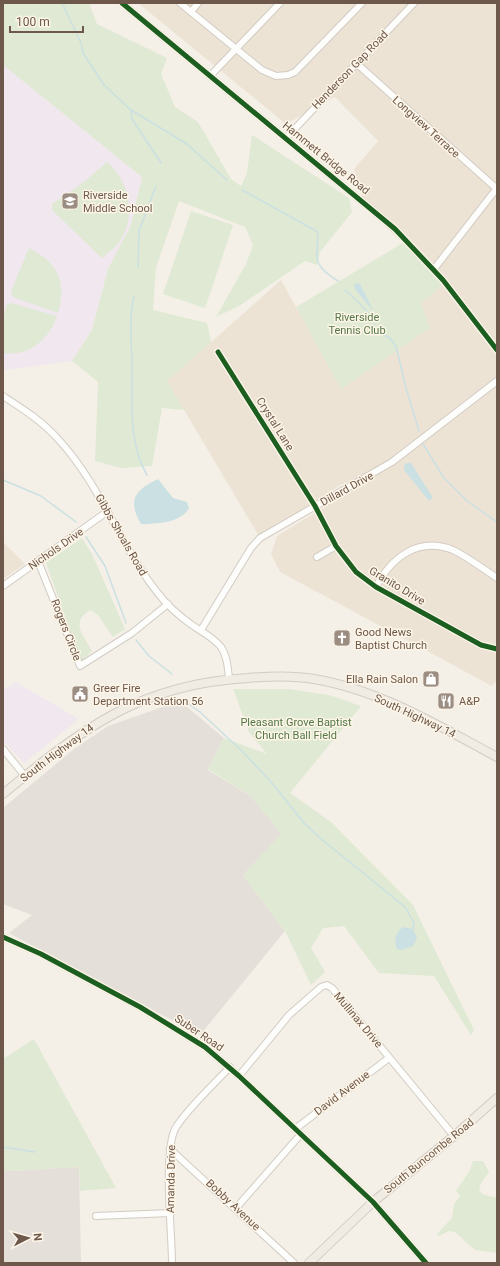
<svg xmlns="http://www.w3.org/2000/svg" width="500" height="1266" font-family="Roboto,sans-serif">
  <rect width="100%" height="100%" fill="#f4f0e7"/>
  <g fill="#ede3d5">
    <polygon points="138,3 497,3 497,680 492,686 280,572 271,554 277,536 347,493 342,484 260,538 167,381 281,280 341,389 421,303 443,285 403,243 365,208 354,169 378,141 335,97 286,124"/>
    <polygon points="3,542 25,564 3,579"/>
  </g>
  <g fill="#e5dfd9">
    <polygon points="180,701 224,738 208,770 251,796 282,834 243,875 285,931 200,1035 9,933 32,915 3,904 3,808 74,749 108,726"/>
    <polygon points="79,1167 81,1263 3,1263 3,1170 10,1171"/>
  </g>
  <g fill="#f0e7ef">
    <polygon points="3,65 142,177 131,225 108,269 92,330 72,361 3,370"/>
    <polygon points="15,682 79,719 24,763 3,740 3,691"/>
  </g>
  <g fill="#e0e9d3">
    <polygon points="3,3 89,3 97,24 167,58 161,74 175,107 198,122 231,179 241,186 247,173 252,135 349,198 352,212 320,252 317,265 305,261 239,306 216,317 246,264 253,245 245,227 179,201 156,268 153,310 207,323 211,342 167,381 184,410 162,408 152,466 121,468 95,461 98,382 72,361 92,330 108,269 131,225 142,177 3,65"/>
    <path d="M 107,162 C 131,183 138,220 116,246 C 112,250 106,254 102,258 L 52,210 L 52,204 L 84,182 Z"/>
    <polygon points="191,211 233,225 205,308 163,294"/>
    <polygon points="403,243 443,285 421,303 430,328 341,389 296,307"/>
    <path d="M 29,248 C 58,263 67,281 58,313 L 13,297 L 11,292 Z"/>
    <path d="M 11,303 L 57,316 C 49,339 29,357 3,353 L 3,321 L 6,305 Z"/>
    <path d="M 82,538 L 92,554 L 125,629 L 113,637 L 98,615 L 91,610 C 69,621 84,636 92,651 L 81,661 L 46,563 Z"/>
    <polygon points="233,689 288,689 329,695 361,706 290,793 331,822 413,905 474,1030 471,1035 434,976 379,973 344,926 323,928 311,948 325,972 311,985 285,931 243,875 281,834 251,796 208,769 224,738 267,754 249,732"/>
    <polygon points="34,1039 116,1188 80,1191 79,1167 10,1171 3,1170 3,1059"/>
    <polygon points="473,1161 483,1161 489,1172 481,1183 479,1190 482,1194 497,1198 497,1253 475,1250 455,1232 449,1231 439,1236 437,1234 452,1218 454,1204 460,1196 456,1191 469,1172"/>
  </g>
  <g fill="#cbe0e2">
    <polygon points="357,283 360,284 374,312 355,289 354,285"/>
    <polygon points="407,463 411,463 433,498 429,501 404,470 404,465"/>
    <path d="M 158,479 L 173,498 L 187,502 L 189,508 C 181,523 156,524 141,524 C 127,500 135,490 158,479 Z"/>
    <path d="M 403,927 L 413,929 L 417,938 L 413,946 L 401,950 L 397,949 C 393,940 396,933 403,927 Z"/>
  </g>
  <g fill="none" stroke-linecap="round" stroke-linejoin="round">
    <g stroke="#cbe0e2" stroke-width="1.5">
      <polyline points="62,3 81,43 83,53 104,85 131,110 187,144 227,180"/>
      <polyline points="131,110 132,119 161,163"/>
      <path d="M 242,190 L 318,232 C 317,260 312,265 338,281"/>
      <polyline points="138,267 139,231 156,186"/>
      <path d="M 345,290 C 357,301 374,314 375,331 L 390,338 L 396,346 L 406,388 L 419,431"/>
      <path d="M 134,296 C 129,317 131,338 132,360 C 133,398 127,441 147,475"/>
      <polyline points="423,444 444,478 467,501 497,522"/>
      <polyline points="3,480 41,496 76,522"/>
      <polyline points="86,537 105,566 126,623"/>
      <polyline points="136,640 149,656 172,674"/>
      <polyline points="187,703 200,712 243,752 272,783 304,823 320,838 405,907 414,923 413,929"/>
      <polyline points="3,1147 35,1152"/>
    </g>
    <g stroke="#d2ccc4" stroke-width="8">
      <g id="minor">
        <polyline points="122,3 395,229 443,280 497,350"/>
        <polyline points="180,3 262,70 276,76 288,75 295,72 362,3"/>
        <polyline points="191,12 198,3"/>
        <polyline points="356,63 496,188"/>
        <polyline points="210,76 280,3"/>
        <polyline points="286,138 414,3"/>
        <polyline points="434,269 497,188"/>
        <polyline points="218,352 315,506 336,546 356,572 376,587 481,645 497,649"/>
        <path d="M 3,396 C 23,409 42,421 58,439 C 100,484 119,544 157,592 C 166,604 179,616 192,625 C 202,632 213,637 221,647 C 227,656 228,668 229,679"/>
        <polyline points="317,557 336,546"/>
        <polyline points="38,561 80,666 132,633 168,604"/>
        <polyline points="3,586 108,511"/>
        <path d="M 376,587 C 391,558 418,536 453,550 C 468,557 483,569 497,578"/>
        <polyline points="201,630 251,548 260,538 392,462 497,381"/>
        <polyline points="3,749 25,776"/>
        <polyline points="3,937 41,954 140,1007 205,1047 239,1076 373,1202 426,1263"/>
        <polyline points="239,1076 289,1015 321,987 327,985 332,988 454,1136"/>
        <polyline points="295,1129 389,1058"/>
        <polyline points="170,1149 294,1263"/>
        <polyline points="236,1208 301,1134"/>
        <polyline points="96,1216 171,1213"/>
        <path d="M 172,1263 C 172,1232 163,1154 175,1129 C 184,1112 215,1083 230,1067"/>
      </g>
    </g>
    <g stroke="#d3cbc5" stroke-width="10">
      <g id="major">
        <path d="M 3,794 C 83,728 140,684 248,678 C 270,676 292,675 314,679 C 380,690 439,726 497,757"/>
        <polyline points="309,1263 373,1202 454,1136 497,1098"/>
      </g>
    </g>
    <use href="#minor" stroke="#fdfdfb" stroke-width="6"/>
    <use href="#major" stroke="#f0ece4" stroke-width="8"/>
    <g stroke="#fdf5e7" stroke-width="8">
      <g id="cycleway">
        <polyline points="122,3 395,229 443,280 497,350"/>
        <polyline points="218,352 315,506 336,546 356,572 376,587 481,645 497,649"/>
        <polyline points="3,937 41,954 140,1007 205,1047 239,1076 373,1202 426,1263"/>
      </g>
    </g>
    <use href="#cycleway" stroke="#1b5e20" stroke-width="5"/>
  </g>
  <defs>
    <g id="school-square" transform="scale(0.9)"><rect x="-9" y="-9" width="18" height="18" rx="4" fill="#9c8d82" stroke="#fdf5e7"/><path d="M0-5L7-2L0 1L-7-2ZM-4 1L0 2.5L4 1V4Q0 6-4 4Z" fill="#fff"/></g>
    <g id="church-square" transform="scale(0.9)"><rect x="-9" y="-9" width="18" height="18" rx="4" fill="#9c8d82" stroke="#fdf5e7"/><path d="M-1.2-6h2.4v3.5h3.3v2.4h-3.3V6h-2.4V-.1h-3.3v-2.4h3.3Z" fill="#fff"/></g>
    <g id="shop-square" transform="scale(0.9)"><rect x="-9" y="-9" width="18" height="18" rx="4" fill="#9c8d82" stroke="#fdf5e7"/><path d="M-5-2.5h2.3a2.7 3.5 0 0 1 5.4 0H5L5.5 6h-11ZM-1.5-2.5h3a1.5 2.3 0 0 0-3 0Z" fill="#fff"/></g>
    <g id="civic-square" transform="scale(0.9)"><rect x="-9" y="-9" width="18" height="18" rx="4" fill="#9c8d82" stroke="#fdf5e7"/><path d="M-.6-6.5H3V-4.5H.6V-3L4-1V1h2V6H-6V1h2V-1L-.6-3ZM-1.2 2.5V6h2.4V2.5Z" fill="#fff"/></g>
    <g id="restaurant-square" transform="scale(0.9)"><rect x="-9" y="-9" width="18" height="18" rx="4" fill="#9c8d82" stroke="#fdf5e7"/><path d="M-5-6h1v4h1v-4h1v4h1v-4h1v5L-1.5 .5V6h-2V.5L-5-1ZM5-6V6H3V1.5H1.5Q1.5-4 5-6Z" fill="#fff"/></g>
  </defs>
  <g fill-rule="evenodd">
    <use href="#school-square" x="70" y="201"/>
    <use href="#church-square" x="342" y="638"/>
    <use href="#shop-square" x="431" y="679"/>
    <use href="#civic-square" x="80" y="694"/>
    <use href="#restaurant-square" x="446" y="701"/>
  </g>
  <g text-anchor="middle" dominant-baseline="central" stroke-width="3" stroke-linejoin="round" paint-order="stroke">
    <g font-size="11" fill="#6d584b" stroke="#fdf5e7">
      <text transform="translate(350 70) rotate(-46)">Henderson Gap Road</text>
      <text transform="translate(426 127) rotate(42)">Longview Terrace</text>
      <text transform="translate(326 158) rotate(39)">Hammett Bridge Road</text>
      <text transform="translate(275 424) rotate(58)">Crystal Lane</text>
      <text transform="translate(347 489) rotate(-29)">Dillard Drive</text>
      <text transform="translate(121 535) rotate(60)">Gibbs Shoals Road</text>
      <text transform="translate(56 549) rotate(-35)">Nichols Drive</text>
      <text transform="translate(397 586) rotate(31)">Granito Drive</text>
      <text transform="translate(66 630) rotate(69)">Rogers Circle</text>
      <text transform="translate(415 716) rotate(25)">South Highway 14</text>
      <text transform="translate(57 753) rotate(-37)">South Highway 14</text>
      <text transform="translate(358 1020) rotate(50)">Mullinax Drive</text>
      <text transform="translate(199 1033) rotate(34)">Suber Road</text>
      <text transform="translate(342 1093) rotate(-37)">David Avenue</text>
      <text transform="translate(429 1156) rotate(-39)">South Buncombe Road</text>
      <text transform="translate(171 1179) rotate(-89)">Amanda Drive</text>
      <text transform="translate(233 1205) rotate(43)">Bobby Avenue</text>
    </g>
    <g font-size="11" fill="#6d584b" stroke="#fdf5e7" text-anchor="start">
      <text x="83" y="195">Riverside<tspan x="83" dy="13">Middle School</tspan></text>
      <text x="355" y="632">Good News<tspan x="355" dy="13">Baptist Church</tspan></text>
      <text x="418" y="679" text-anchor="end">Ella Rain Salon</text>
      <text x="93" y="688">Greer Fire<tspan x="93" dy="13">Department Station 56</tspan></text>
      <text x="459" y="701">A&amp;P</text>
    </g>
    <g font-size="11" fill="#547848" stroke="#fdf5e7">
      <text x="357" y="317">Riverside<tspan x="357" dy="13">Tennis Club</tspan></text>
      <text x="296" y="722">Pleasant Grove Baptist<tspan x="296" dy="13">Church Ball Field</tspan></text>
    </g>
  </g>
  <rect width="500" height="1266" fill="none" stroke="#6d584b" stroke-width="8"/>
  <g transform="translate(28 1238) rotate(84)" stroke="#fdf5e7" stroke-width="3" paint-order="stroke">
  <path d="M0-3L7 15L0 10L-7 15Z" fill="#6d584b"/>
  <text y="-6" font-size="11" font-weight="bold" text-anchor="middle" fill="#6d584b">N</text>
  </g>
  <path d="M10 26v6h73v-6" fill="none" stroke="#6d584b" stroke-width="2"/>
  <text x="16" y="26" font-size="12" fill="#6d584b" stroke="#fdf5e7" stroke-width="3" paint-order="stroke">100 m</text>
</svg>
